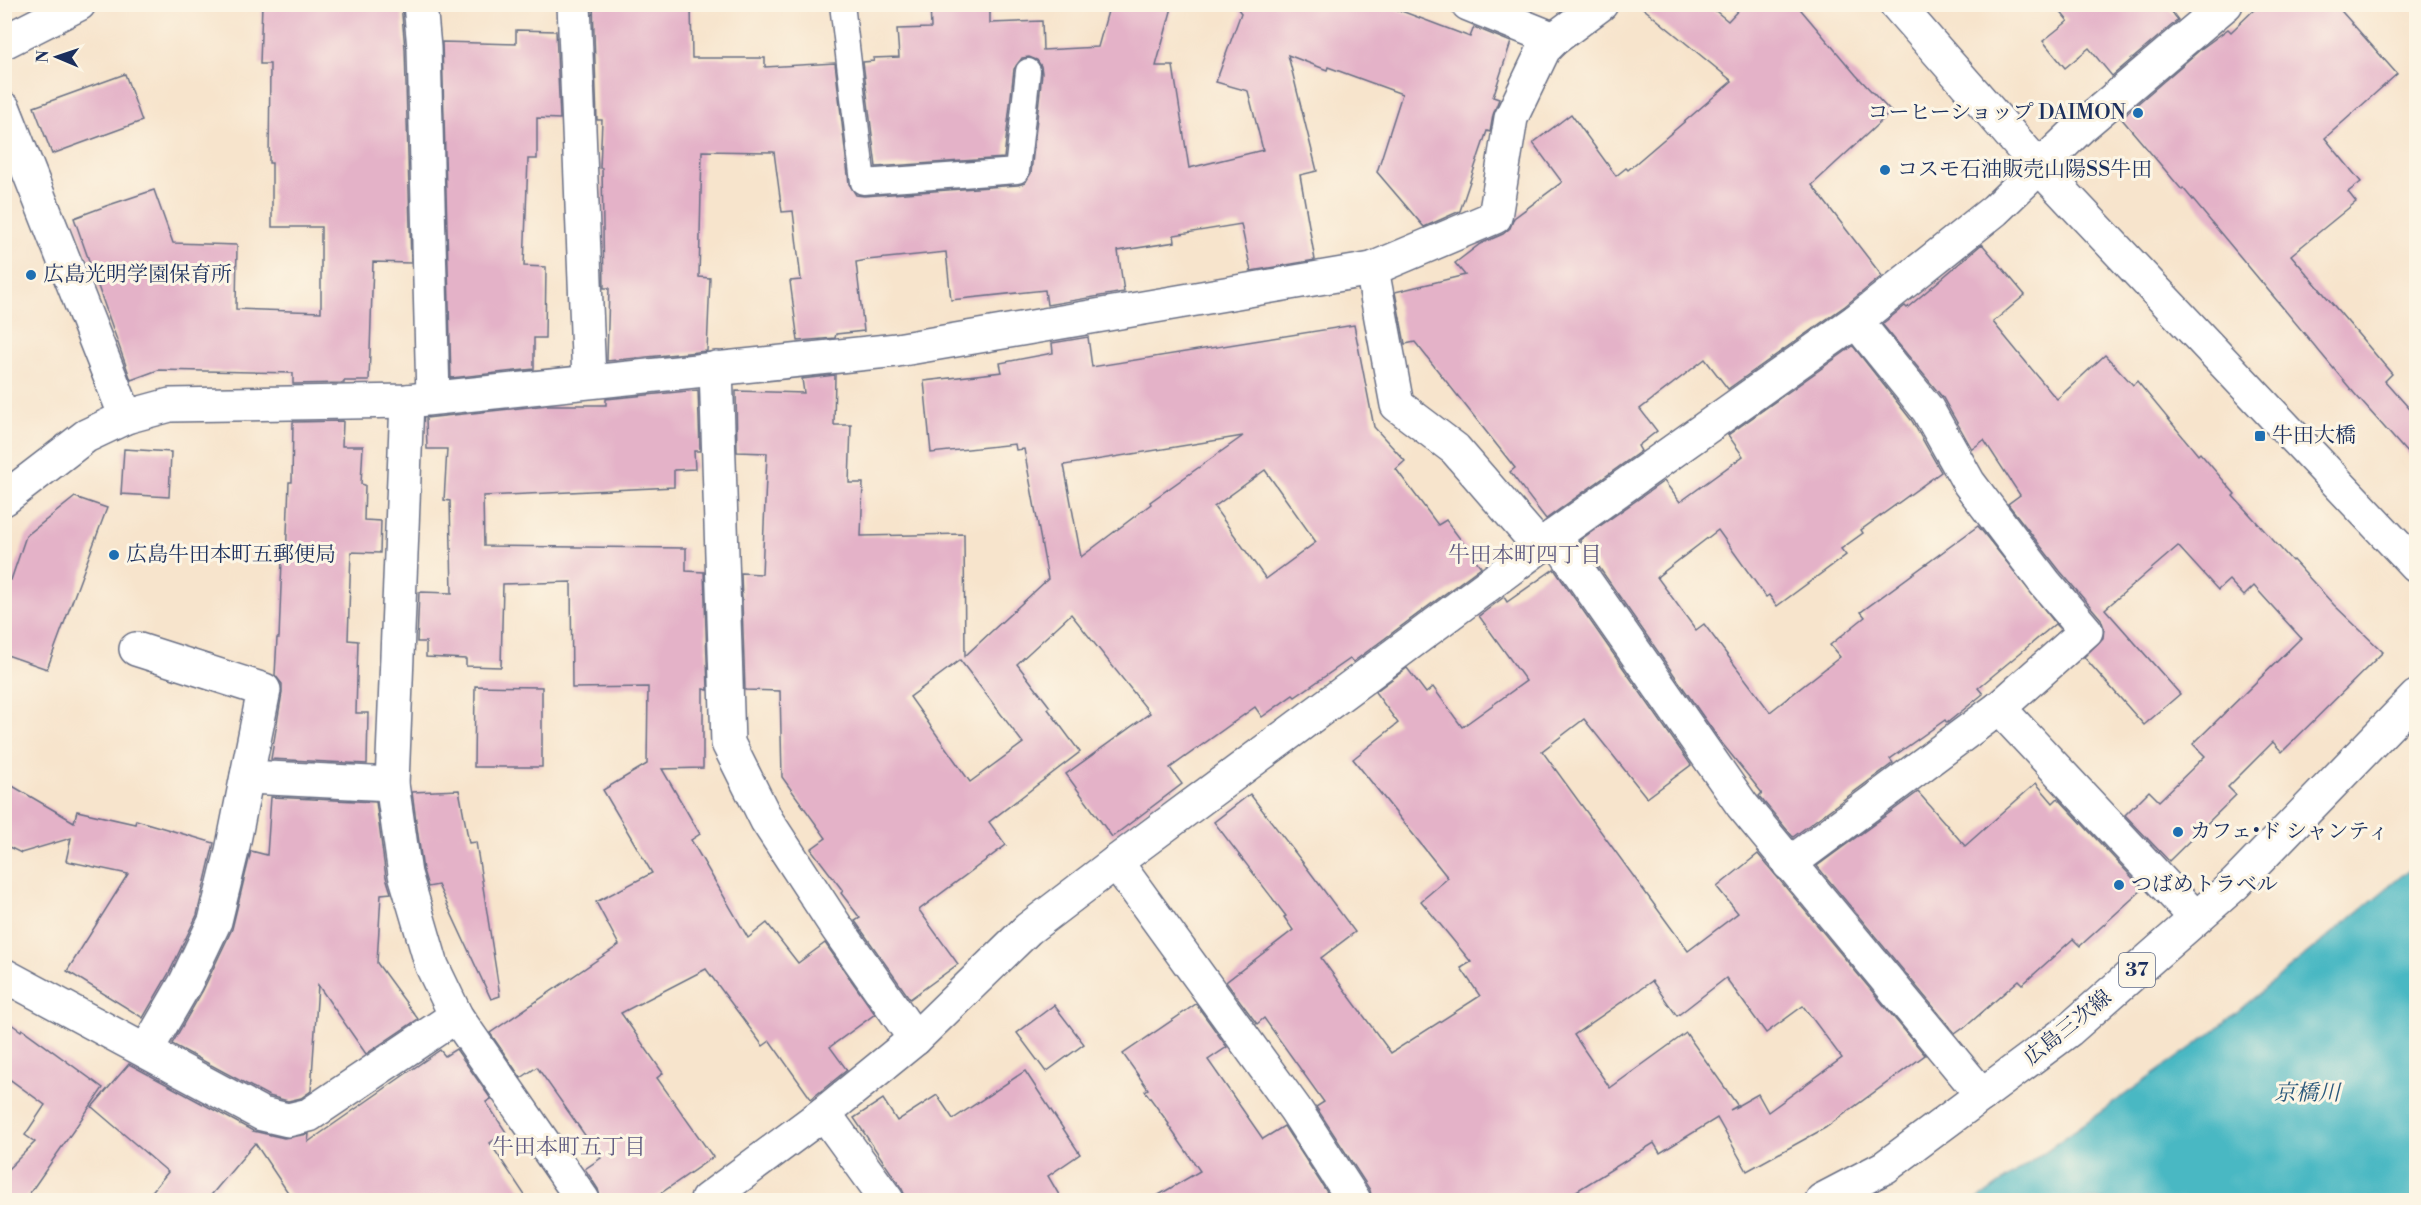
<svg xmlns="http://www.w3.org/2000/svg" width="2421" height="1205" font-family="'Libre Bodoni','Noto Serif JP',serif">
  <rect width="100%" height="100%" fill="#fcf5e5"/>
  <filter id="ink" filterUnits="userSpaceOnUse"><feTurbulence type="fractalNoise" baseFrequency=".0167" numOctaves="2"/><feDisplacementMap in="SourceGraphic" scale="12" xChannelSelector="R" yChannelSelector="G"/><feConvolveMatrix kernelMatrix="1 2 1 2 8 2 1 2 1" color-interpolation-filters="sRGB"/></filter>
  <filter id="wash" filterUnits="userSpaceOnUse"><feTurbulence type="fractalNoise" baseFrequency=".008" numOctaves="4" result="noise"/><feDisplacementMap in="SourceGraphic" scale="24" xChannelSelector="R" yChannelSelector="G"/><feGaussianBlur stdDeviation="1.35" result="paint"/><feColorMatrix in="noise" values="0 0 0 0 0 0 0 0 0 0 0 0 0 0 0 0 0 1.4 0 .05"/><feComposite in="paint" operator="in"/></filter>
  <g filter="url(#wash)">
    <rect width="100%" height="100%" fill="#f7e4cc"/>
    <polygon fill="#4ab8c3" stroke="#327490" stroke-width="1.5" points="2416,864 2416,1200 1977,1200 2209,1035"/>
    <g id="blocks">
      <g fill="#e4b2c8" fill-rule="evenodd">
        <polygon points="262,4 401,4 405,49 411,263 373,262 369,381 344,381 344,383 293,384 293,373 158,370 131,380 74,218 106,206 154,190 173,243 237,245 236,309 321,312 321,227 272,227 272,163 269,163 270,64 260,64"/>
        <polygon points="593,4 691,4 692,58 765,58 765,67 835,63 849,184 856,195 864,196 1018,185 1025,183 1031,173 1042,73 1041,66 1037,60 1029,57 1022,58 1014,69 1004,158 876,167 863,62 874,61 873,58 899,57 897,29 931,28 930,4 990,4 990,23 1042,21 1043,50 1098,47 1110,4 1173,4 1156,66 1173,66 1189,168 1263,150 1248,91 1216,82 1241,13 1234,4 1383,4 1470,37 1474,27 1511,42 1493,97 1499,99 1493,115 1490,132 1487,131 1460,211 1424,227 1377,172 1402,94 1328,67 1327,70 1288,55 1317,171 1300,175 1315,260 1251,271 1241,224 1174,235 1175,242 1118,251 1124,292 1047,305 1045,290 951,300 946,252 867,260 856,262 864,331 836,334 835,338 798,341 790,281 801,280 793,211 782,212 774,152 702,151 699,277 710,278 707,351 607,361 609,288 604,288 602,168 600,168 602,120 597,120"/>
        <polygon points="1638,4 1707,4 1728,21 1744,4 1796,4 1856,75 1891,112 1812,185 1882,276 1845,306 1728,389 1705,359 1640,409 1657,431 1638,446 1641,451 1546,519 1510,472 1515,468 1415,342 1405,344 1395,292 1465,275 1455,263 1480,244 1503,234 1510,228 1514,218 1562,182 1533,143 1571,114 1616,176 1626,168 1628,170 1732,81"/>
        <polygon points="2054,4 2166,4 2178,20 2112,76 2089,48 2065,68 2043,41 2068,21"/>
        <polygon points="2260,4 2335,4 2397,74 2325,138 2361,182 2348,192 2356,202 2291,255 2392,374 2385,381 2416,416 2416,463 2354,393 2183,188 2182,190 2121,118 2201,49 2228,29 2231,32"/>
        <polygon points="516,30 556,31 560,119 537,118 537,159 528,159 524,266 546,267 545,338 534,338 534,369 451,378 442,42 516,44"/>
        <polygon points="125,74 142,121 52,154 34,107"/>
        <polygon points="1982,244 2025,295 1993,322 2053,395 2057,399 2105,355 2133,385 2137,381 2198,455 2200,453 2235,494 2233,496 2292,561 2293,560 2334,605 2383,652 2282,752 2273,742 2228,787 2236,795 2169,861 2125,815 2149,791 2159,801 2205,756 2193,744 2301,638 2254,586 2244,596 2229,580 2218,590 2178,546 2105,609 2180,694 2144,725 2084,657 2103,638 2104,628 2101,619 2060,571 2008,504 2020,495 1984,440 1972,449 1943,398 1882,324 1905,306 1907,308"/>
        <path d="M 1354,325 L 1374,427 L 1405,461 L 1396,469 L 1438,525 L 1446,520 L 1481,567 L 1353,662 L 1350,659 L 1295,697 L 1293,695 L 1262,717 L 1255,707 L 1170,768 L 1182,784 L 1112,837 L 1066,774 L 1150,713 L 1071,614 L 1017,664 L 1050,707 L 1048,709 L 1080,752 L 989,822 L 1006,845 L 919,910 L 958,964 L 910,999 L 855,921 L 860,918 L 841,893 L 843,891 L 811,849 L 826,838 L 782,777 L 780,691 L 745,690 L 741,573 L 762,574 L 767,453 L 737,452 L 736,391 L 804,393 L 802,379 L 835,375 L 834,425 L 851,425 L 849,483 L 863,483 L 861,536 L 964,534 L 965,656 L 1048,579 L 1024,449 L 1016,450 L 1015,444 L 931,453 L 924,381 L 1002,372 L 1000,363 L 1053,353 L 1052,343 L 1088,337 L 1092,367 ZM 1243,436 L 1150,502 L 1151,504 L 1081,557 L 1064,465 ZM 1265,470 L 1316,542 L 1266,579 L 1214,507 ZM 960,660 L 1023,743 L 970,782 L 910,697 Z"/>
        <polygon points="1853,346 1912,421 1941,472 1861,530 1863,533 1841,549 1846,555 1777,606 1769,595 1766,597 1718,530 1657,577 1696,630 1704,624 1770,712 1840,657 1830,645 1865,617 1861,612 1978,526 2060,629 2055,624 1978,688 1983,694 1947,723 1945,720 1890,759 1893,763 1793,837 1759,796 1762,793 1721,742 1580,540 1664,481 1680,502 1743,456 1728,435"/>
        <polygon points="698,390 700,451 694,451 695,469 674,470 674,487 483,496 484,546 686,548 686,571 704,572 708,690 703,689 703,768 662,769 700,834 691,840 748,938 767,923 798,963 825,943 875,1014 830,1047 847,1070 811,1099 770,1041 763,1046 706,969 621,1013 663,1073 657,1078 713,1157 651,1200 601,1200 598,1189 585,1169 601,1158 537,1067 521,1078 490,1033 619,945 596,902 652,873 603,790 647,764 648,687 572,688 571,582 503,584 501,667 466,666 466,659 426,657 426,642 417,642 419,592 452,593 450,501 444,500 447,449 427,449 426,418 548,405 606,405 606,399"/>
        <polygon points="343,421 342,446 363,446 361,484 365,485 364,520 381,521 380,553 351,552 348,640 358,641 356,713 368,713 367,764 271,759 282,693 282,684 275,675 277,638 279,638 282,560 286,560 289,482 292,482 293,422"/>
        <polygon points="124,449 171,452 169,497 121,494"/>
        <polygon points="75,497 107,508 47,669 4,654 4,578 11,580 26,536"/>
        <path d="M 1554,569 L 1691,765 L 1647,798 L 1584,719 L 1542,751 L 1688,951 L 1738,913 L 1717,887 L 1758,854 L 1925,1055 L 1825,1128 L 1747,1171 L 1717,1118 L 1660,1153 L 1654,1143 L 1562,1200 L 1372,1200 L 1370,1190 L 1316,1107 L 1324,1102 L 1264,1018 L 1257,1024 L 1226,982 L 1293,930 L 1284,917 L 1286,916 L 1214,822 L 1250,794 L 1307,868 L 1355,932 L 1321,958 L 1391,1053 L 1480,996 L 1461,968 L 1471,962 L 1421,901 L 1448,878 L 1353,759 L 1398,723 L 1375,692 L 1407,668 L 1426,693 L 1433,687 L 1462,727 L 1526,681 L 1479,616 L 1504,597 L 1507,602 ZM 1726,978 L 1766,1033 L 1803,1006 L 1842,1058 L 1768,1112 L 1758,1094 L 1730,1110 L 1738,1106 L 1686,1033 L 1610,1088 L 1574,1035 L 1652,981 L 1677,1016 Z"/>
        <polygon points="475,686 542,687 542,767 474,767"/>
        <polygon points="4,781 74,822 77,811 135,824 136,820 214,843 197,915 169,973 143,1018 67,971 128,874 66,861 71,838 21,853 5,845"/>
        <polygon points="2036,783 2053,803 2058,798 2143,889 2080,946 2073,939 2023,984 2019,980 1963,1029 1962,1028 1955,1033 1817,866 1918,792 1965,846"/>
        <polygon points="459,790 469,843 476,842 500,996 491,999 438,885 428,887 423,870 412,792"/>
        <polygon points="271,797 376,802 386,877 391,893 381,894 377,963 418,1019 366,1054 318,985 311,1091 301,1098 288,1101 269,1096 172,1044 203,990 232,929 251,851 267,855"/>
        <polygon points="1196,1004 1227,1047 1208,1060 1263,1139 1284,1126 1332,1200 1150,1200 1200,1171 1168,1125 1169,1124 1145,1091 1148,1089 1123,1054"/>
        <polygon points="1054,1005 1084,1044 1046,1072 1017,1033"/>
        <polygon points="4,1019 21,1031 22,1029 103,1088 25,1200 4,1200 4,1173 35,1142 25,1135 45,1105 4,1075"/>
        <polygon points="456,1049 491,1099 486,1102 506,1132 490,1143 528,1200 293,1200 255,1143 207,1200 145,1200 168,1172 92,1107 129,1064 253,1131 284,1138 309,1134 308,1142 440,1050 445,1056"/>
        <polygon points="1025,1071 1080,1154 1048,1176 1062,1200 907,1200 902,1189 854,1118 883,1099 897,1121 937,1095 953,1119"/>
      </g>
    </g>
  </g>
  <g filter="url(#ink)">
    <use href="#blocks" fill-opacity="0" stroke="#686e84" stroke-width="1.5"/>
    <g fill="none" stroke-linecap="round" stroke-linejoin="round">
      <g stroke="#686e84" stroke-width="27">
        <polyline id="lane" points="842,4 863,182 1017,171 1028,71"/>
      </g>
      <g stroke="#686e84" stroke-width="36">
        <g id="street">
          <polyline points="420,4 424,48 433,397"/>
          <polyline points="574,4 589,381"/>
          <polyline points="1468,4 1554,39"/>
          <polyline points="4,109 126,417"/>
          <polyline points="1372,269 1397,405 1455,449 1540,547"/>
          <polyline points="716,368 728,743 767,821 837,928 915,1039"/>
          <polyline points="407,401 392,784 405,874 432,966 456,1016 583,1200"/>
          <polyline points="4,499 86,436 126,417 170,405 407,401 897,350 1372,269 1495,217 1511,118 1544,49 1554,39 1601,4"/>
          <polyline points="1554,536 1742,805 1982,1095"/>
          <polyline points="136,649 264,690 232,851 215,921 186,982 146,1051"/>
          <polyline points="1999,708 2196,918"/>
          <polyline points="247,777 392,784"/>
          <polyline points="1116,862 1295,1109 1354,1200"/>
          <polyline points="1789,864 1999,708 2086,631 2045,583 1969,483 1928,410 1856,321"/>
          <polyline points="4,975 262,1114 288,1120 309,1115 456,1016"/>
          <polyline points="824,1113 887,1200"/>
          <polyline points="707,1200 824,1113 915,1039 1028,929 1116,862 1554,536 1856,321 1995,210 2082,126 2226,4"/>
        </g>
      </g>
      <g stroke="#686e84" stroke-width="36">
        <g id="secondary">
          <polyline points="1896,4 2039,167 2416,566"/>
          <polyline points="4,42 79,4"/>
        </g>
      </g>
      <g stroke="#686e84" stroke-width="36">
        <polyline id="primary" points="1822,1200 1885,1167 2069,1030 2235,884 2416,697"/>
      </g>
      <use href="#lane" stroke="#fff" stroke-width="24"/>
      <use href="#street" stroke="#fff" stroke-width="33"/>
      <use href="#secondary" stroke="#fff" stroke-width="33"/>
      <use href="#primary" stroke="#fff" stroke-width="33"/>
    </g>
  </g>
  <g fill="#1f6fb2" stroke="#fcf5e5" stroke-width="2">
    <circle cx="2138" cy="113" r="6"/>
    <circle cx="1885" cy="170" r="6"/>
    <circle cx="31" cy="275" r="6"/>
    <rect x="2254" y="430" width="12" height="12" rx="3"/>
    <circle cx="114" cy="555" r="6"/>
    <circle cx="2178" cy="832" r="6"/>
    <circle cx="2119" cy="885" r="6"/>
  </g>
  <g text-anchor="middle" dominant-baseline="central" stroke-width="6" stroke-linejoin="round" paint-order="stroke">
    <rect fill="#fcf5e5" stroke="#5e6a86" stroke-width="1.5" x="2119" y="953" width="36" height="34" rx="4.5"/>
    <g font-size="20" font-weight="bold" fill="#1b2f5e">
      <text x="2137" y="970">37</text>
    </g>
    <g font-size="21" fill="#1b2f5e" stroke="#fcf5e5" text-anchor="start">
      <text x="2126" y="113" text-anchor="end">コーヒーショップ DAIMON</text>
      <text x="1897" y="170">コスモ石油販売山陽SS牛田</text>
      <text x="43" y="275">広島光明学園保育所</text>
      <text x="2272" y="436">牛田大橋</text>
      <text x="126" y="555">広島牛田本町五郵便局</text>
      <text x="2190" y="832">カフェ•ド シャンティ</text>
      <text x="2131" y="885">つばめトラベル</text>
    </g>
    <g font-size="21" fill="#1b2f5e" stroke="#fcf5e5">
      <text transform="translate(2068 1028) rotate(-39)">広島三次線</text>
    </g>
    <g font-size="22" fill="#615d83" stroke="#fcf5e5">
      <text x="1525" y="555">牛田本町四丁目</text>
      <text x="569" y="1147">牛田本町五丁目</text>
    </g>
    <g font-size="22" font-style="italic" fill="#29587c" stroke="#fcf5e5">
      <text x="2307" y="1093">京橋川</text>
    </g>
  </g>
  <rect width="2421" height="1205" fill="none" stroke="#fcf5e5" stroke-width="24"/>
  <g transform="translate(57 57) rotate(272)" stroke="#fcf5e5" stroke-width="4.5" paint-order="stroke">
  <path d="M0-4.5L10 22L0 15L-10 22Z" fill="#1b2f5e"/>
  <text y="-9" font-size="16" font-weight="bold" text-anchor="middle" fill="#1b2f5e">N</text>
  </g>
</svg>
